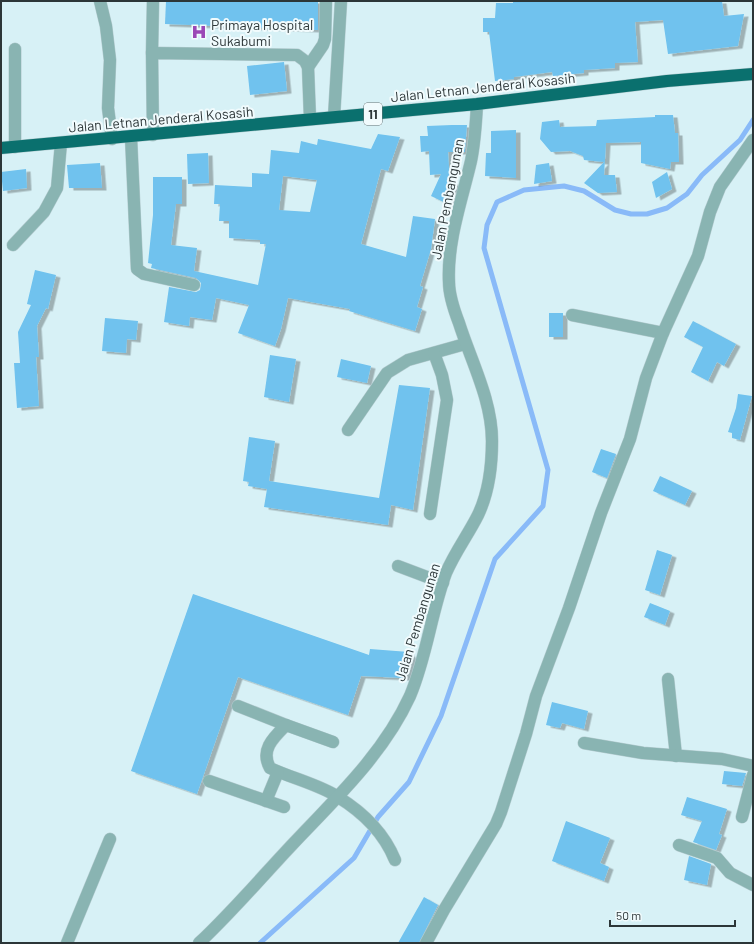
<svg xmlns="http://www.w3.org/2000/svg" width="754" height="944" font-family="Barlow,sans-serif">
  <defs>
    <filter id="shadow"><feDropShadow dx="4.5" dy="2.5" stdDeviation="0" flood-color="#0004"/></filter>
  </defs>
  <rect width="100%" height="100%" fill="#d7f1f6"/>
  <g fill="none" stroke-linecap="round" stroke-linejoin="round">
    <polyline stroke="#89baf8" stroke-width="5" points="260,943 354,858 378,817 409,782 441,716 495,559 543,506 548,470 484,248 487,225 497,202 524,190 564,186 584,191 615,210 631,214 647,214 667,208 687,194 702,175 740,140 753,120"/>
  </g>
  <g fill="#6fc2ee" fill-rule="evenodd" filter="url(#shadow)">
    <polygon points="166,1 318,1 318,30 165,24"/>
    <polygon points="513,1 722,1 724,16 744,14 738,46 668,54 663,20 635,22 638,62 615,63 615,68 584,70 584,73 553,76 552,72 514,77 514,79 495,81 489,32 483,32 483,18 495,18 496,3 513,3"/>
    <polygon points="284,62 287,91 250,95 247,66"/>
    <polygon points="655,115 673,115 675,133 678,133 679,162 671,162 670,169 641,163 641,142 606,143 604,175 615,175 617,192 598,193 584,183 604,162 584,160 583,156 570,151 551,152 540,139 542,122 559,120 560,127 596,126 597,120 655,117"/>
    <polygon points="452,125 467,125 465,149 465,152 448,152 450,181 457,184 448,204 431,196 441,174 430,175 429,151 421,152 420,136 428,136 427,126"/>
    <polygon points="516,130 516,178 485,176 486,153 491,153 491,131"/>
    <path d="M 378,134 L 400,137 L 388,171 L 381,169 L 361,244 L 406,257 L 413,216 L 435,219 L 431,249 L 420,286 L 423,287 L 417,307 L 422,309 L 415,331 L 349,311 L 350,309 L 288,298 L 281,329 L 275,346 L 238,333 L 249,305 L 216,298 L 212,320 L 190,317 L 189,326 L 164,322 L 169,287 L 196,292 L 200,290 L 201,283 L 196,278 L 151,268 L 152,264 L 148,263 L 153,215 L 153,177 L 182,177 L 182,204 L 176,204 L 171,245 L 197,248 L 194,271 L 258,285 L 266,244 L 260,244 L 260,240 L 229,238 L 229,221 L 219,221 L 220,204 L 214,204 L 215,185 L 252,187 L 252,173 L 269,174 L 271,150 L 299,153 L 301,141 L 317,145 L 318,139 L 371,149 ZM 283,176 L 317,180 L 310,212 L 279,210 Z"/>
    <polygon points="208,153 209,183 188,184 187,154"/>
    <polygon points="100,163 102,188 69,188 67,165"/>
    <polygon points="549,163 552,181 534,184 536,165"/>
    <polygon points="26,169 27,188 3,191 1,172"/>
    <polygon points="667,172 672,189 656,198 652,182"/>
    <polygon points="35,270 56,275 48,309 46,308 37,326 39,357 36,357 39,406 17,408 14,363 20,363 18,332 31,305 27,304"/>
    <rect x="549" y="313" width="14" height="24"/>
    <polygon points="105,318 138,321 136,340 127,339 126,353 102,351"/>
    <polygon points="693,321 736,344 724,366 717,362 708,381 691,372 703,347 684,337"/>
    <polygon points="270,355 296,359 289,402 264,397"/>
    <polygon points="341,359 371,366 367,383 337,377"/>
    <polygon points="399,385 430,388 413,510 391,505 388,525 264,507 267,489 248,486 249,482 243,481 249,437 275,441 269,481 379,498"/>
    <polygon points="738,394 752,396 740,440 732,438 732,433 728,432 736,408"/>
    <polygon points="601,449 616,454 607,478 592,472"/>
    <polygon points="660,476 692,491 685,505 653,491"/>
    <polygon points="657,550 672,555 660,595 645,590"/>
    <polygon points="193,594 369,655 370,649 409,652 412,657 410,666 405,678 361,676 348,715 238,677 197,794 131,771"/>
    <polygon points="650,603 670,611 665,625 644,617"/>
    <polygon points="552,702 588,711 584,729 562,723 560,728 546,725"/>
    <polygon points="724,771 746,773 742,786 722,784"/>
    <polygon points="687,797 727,809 719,834 722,835 716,850 693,842 702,821 681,815"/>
    <polygon points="566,821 610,838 600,863 609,867 604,881 552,861"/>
    <polygon points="689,856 711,864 707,885 684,880"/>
    <polygon points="424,897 438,905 419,943 398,943"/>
  </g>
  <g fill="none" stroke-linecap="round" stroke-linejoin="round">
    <g stroke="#b5ccd0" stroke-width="13">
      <g id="minor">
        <polyline points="100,1 106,26 110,60 108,108 112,139"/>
        <polyline points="152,53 153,1"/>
        <polyline points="308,67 323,45 325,39 326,1"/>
        <polyline points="334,117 341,1"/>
        <polyline points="153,135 152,53 297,55 305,61 308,67 310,119"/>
        <polyline points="131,137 137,269 144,274 194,285"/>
        <polyline points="15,147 15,49"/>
        <polyline points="13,245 44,212 57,188 61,143"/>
        <polyline points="572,315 663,333"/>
        <polyline points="348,430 387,373 408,360 465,344"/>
        <polyline points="430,514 447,400 442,375 434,353"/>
        <polyline points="398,566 443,583"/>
        <polyline points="668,679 676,756"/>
        <polyline points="238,706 286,725"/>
        <path d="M 333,742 L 286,725 C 273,738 260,750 270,768 C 291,778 320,785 338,797 C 364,813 384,833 395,860"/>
        <polyline points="584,743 643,753 722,759 753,766"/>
        <polyline points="209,781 284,807"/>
        <polyline points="266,801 278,772"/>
        <polyline points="742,817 753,775"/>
        <polyline points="679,845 717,858 730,873 753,885"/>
        <polyline points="67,943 110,839"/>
        <path d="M 199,943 C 231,913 260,879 290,847 C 334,800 383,755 410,696 C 427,656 431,613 446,573 C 455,552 468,535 478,515 C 489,492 492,466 492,441 C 492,400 471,361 459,323 C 454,310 449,296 449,282 C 447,241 462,200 471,161 C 475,142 476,123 477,104"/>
        <polyline points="426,943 444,910 496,824 501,812 526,734 536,696 569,608 601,513 630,439 646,378 663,333 698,256 710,212 720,187 753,140"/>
      </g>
    </g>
    <g stroke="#b5ccd0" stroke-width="13">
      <polyline id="highway" points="1,148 477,104 667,81 753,74"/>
    </g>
    <use href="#minor" stroke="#89b4b2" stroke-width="12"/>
    <use href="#highway" stroke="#0a706e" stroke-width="12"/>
  </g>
  <defs>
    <g id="hospital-bare" transform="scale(1.2)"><path d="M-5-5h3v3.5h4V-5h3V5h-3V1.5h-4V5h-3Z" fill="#9b48b6" stroke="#f1fbfd" stroke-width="2.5" paint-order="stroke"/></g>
  </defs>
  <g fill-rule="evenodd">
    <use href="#hospital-bare" x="199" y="32"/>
  </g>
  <g text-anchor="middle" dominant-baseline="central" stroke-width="4" stroke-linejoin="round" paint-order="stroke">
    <rect fill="#f1fbfd" stroke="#677173" stroke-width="1" x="364" y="103" width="18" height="22" rx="3"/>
    <g font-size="13" font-weight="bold" fill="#2c3638">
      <text x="373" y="114">11</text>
    </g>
    <g font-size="14" fill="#2c3638" stroke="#f1fbfd" text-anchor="start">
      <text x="211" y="24">Primaya Hospital<tspan x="211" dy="16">Sukabumi</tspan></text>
    </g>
    <g font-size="14" fill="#2c3638" stroke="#f1fbfd">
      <text transform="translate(483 87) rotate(-6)">Jalan Letnan Jenderal Kosasih</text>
      <text transform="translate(161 119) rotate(-5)">Jalan Letnan Jenderal Kosasih</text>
      <text transform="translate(447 199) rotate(-79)">Jalan Pembangunan</text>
      <text transform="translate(417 622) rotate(-73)">Jalan Pembangunan</text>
    </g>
  </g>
  <rect width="754" height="944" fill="none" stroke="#2c3638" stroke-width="4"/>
  <path d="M610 920v6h125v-6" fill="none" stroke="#2c3638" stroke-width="2"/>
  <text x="616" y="920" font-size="12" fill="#2c3638" stroke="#f1fbfd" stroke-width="3" paint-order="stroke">50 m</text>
</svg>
